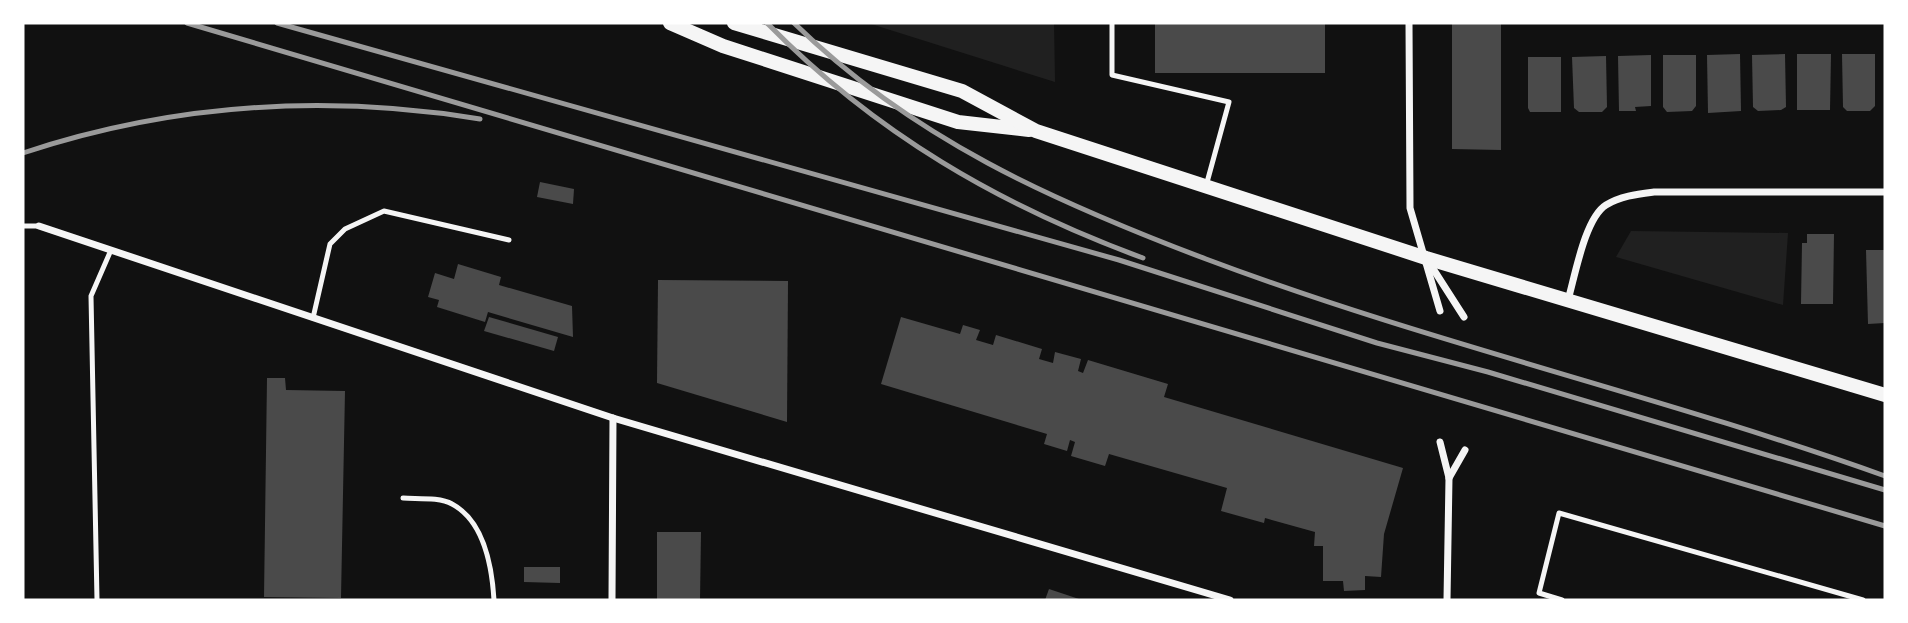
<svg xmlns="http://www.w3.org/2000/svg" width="1908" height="623" font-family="Figtree,sans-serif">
  <rect width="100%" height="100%" fill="#111"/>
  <g fill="#202020">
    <polygon points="868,23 1054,23 1055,82"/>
    <polygon points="1631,231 1788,233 1783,305 1616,257"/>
  </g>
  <g fill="#4a4a4a">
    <rect x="1155" y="23" width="170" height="50"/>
    <polygon points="1452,23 1501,23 1501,150 1452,149"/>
    <polygon points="1740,54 1741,111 1708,113 1707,55"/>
    <polygon points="1785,54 1786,107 1781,110 1758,111 1753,107 1752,55"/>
    <polygon points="1797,54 1831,54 1830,110 1797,110"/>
    <polygon points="1842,54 1875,54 1875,106 1870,111 1847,111 1843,107"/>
    <polygon points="1651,55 1651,106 1635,107 1636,111 1619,111 1618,56"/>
    <polygon points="1663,55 1696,55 1696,106 1692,111 1667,112 1663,107"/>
    <polygon points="1606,56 1607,107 1602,112 1579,112 1574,108 1572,57"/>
    <polygon points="1528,57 1561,57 1561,112 1530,112 1528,108"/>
    <polygon points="540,182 574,189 573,204 537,197"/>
    <polygon points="1807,234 1834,234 1833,304 1801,304 1802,243 1807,243"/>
    <polygon points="1866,250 1885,250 1885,323 1868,324"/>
    <polygon points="458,264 501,277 499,285 572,306 573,337 488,312 485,322 437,307 439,300 428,297 435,273 454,279"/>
    <polygon points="658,280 788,281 787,422 657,383"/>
    <polygon points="489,317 558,337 554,351 484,331"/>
    <polygon points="901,317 960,334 963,325 980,330 976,340 993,345 996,335 1042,349 1039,359 1053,363 1055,352 1081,359 1078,371 1083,373 1088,360 1168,384 1164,397 1403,468 1384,534 1381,577 1365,576 1365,590 1344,591 1343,581 1323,581 1323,546 1314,546 1315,532 1265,518 1264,523 1221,511 1227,488 1109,454 1105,466 1071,456 1075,442 1070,440 1067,451 1044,444 1047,434 881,384"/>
    <polygon points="267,378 285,378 286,390 345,391 341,598 264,597"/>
    <polygon points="657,532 701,532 700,600 657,600"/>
    <polygon points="524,567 560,567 560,583 524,582"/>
    <polygon points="1049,589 1082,600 1045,600"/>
  </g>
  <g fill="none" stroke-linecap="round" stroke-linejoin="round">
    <g stroke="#f5f5f5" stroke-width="5">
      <polyline points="1112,23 1112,75 1229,102 1206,186"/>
      <polyline points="23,226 39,226"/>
      <polyline points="313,318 330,244 345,229 384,211 509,240"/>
      <path d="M 403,498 C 417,499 440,497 452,504 C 484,521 492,567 494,600"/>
      <polyline points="97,600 91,296 111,250"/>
      <polyline points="1562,600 1539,593 1559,513 1863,600"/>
    </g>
    <g stroke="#f5f5f5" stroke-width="7">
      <polyline points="1409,23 1410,208 1440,311"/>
      <polyline points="39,226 613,418 1230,600"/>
      <polyline points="1430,264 1464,317"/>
      <path d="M 1568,300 C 1575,276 1585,218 1606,205 C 1620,196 1638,194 1654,192 L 1885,192"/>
      <polyline points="1440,442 1449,478 1447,600"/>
      <polyline points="1449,478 1465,450"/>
      <polyline points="612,600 613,418"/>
    </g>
    <g stroke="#f5f5f5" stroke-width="14">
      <polyline points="670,23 723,46 958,122 1029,130"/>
      <polyline points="734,23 962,91 1036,131 1426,258 1885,395"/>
    </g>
    <g stroke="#9a9a9a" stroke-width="5">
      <polyline points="187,23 1885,526"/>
      <polyline points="277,23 1119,260 1377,343 1488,372 1885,490"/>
      <path d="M 767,23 C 875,133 999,205 1143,258"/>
      <path d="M 794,23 C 913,139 1053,201 1206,259 C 1429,343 1662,396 1885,476"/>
      <path d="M 23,153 C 171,104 326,94 480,119"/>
    </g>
  </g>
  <rect width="1908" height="623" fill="none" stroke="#ffffff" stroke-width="49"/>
</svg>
